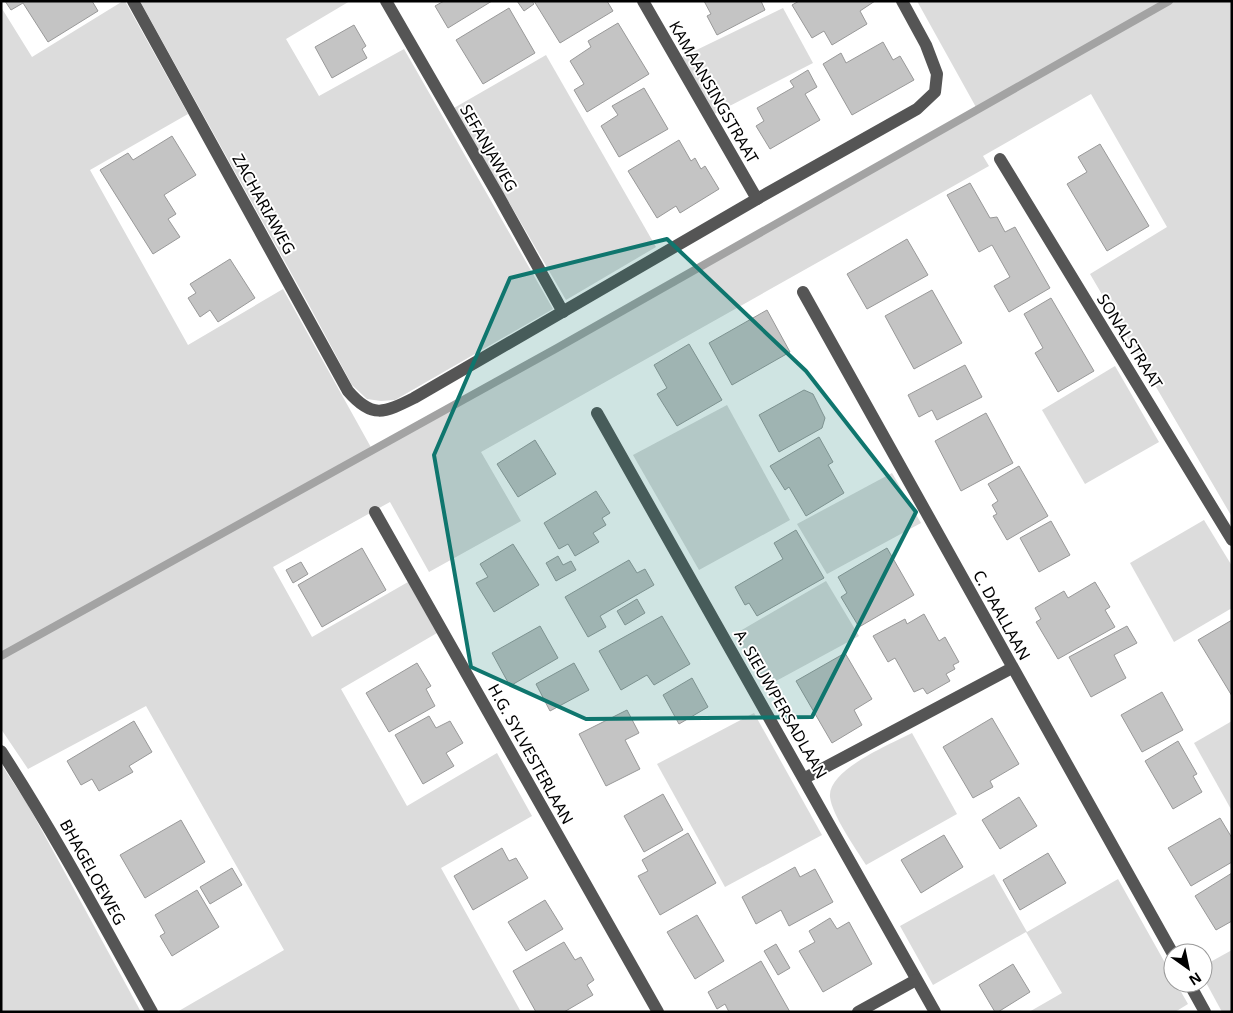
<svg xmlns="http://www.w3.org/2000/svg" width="1233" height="1013" font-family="'Noto Sans',sans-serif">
  <rect width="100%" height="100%" fill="#fff"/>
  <g fill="#dcdcdc">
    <polygon points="123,1 125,1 188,114 90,170 188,345 283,289 373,451 977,109 917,1 1232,1 1232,517 1090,274 1167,227 1091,94 983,156 989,166 481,452 521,521 429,572 390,502 273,567 312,637 408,582 437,633 341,689 407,806 497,753 532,816 441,868 521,1012 177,1012 284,950 146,706 28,769 1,729 1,7 32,57"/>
    <polygon points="140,1 350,1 286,39 319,96 404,49 553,309 395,400 381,401 367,399 352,385 310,307"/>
    <polygon points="783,8 813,63 714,114 682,57"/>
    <polygon points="546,55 656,247 566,300 454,108"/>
    <polygon points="1115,366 1159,442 1085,484 1042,410"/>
    <polygon points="727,405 790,520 699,570 633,455"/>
    <polygon points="892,473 921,523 827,574 797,524"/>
    <polygon points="1204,520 1232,566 1232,608 1174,642 1130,563"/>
    <polygon points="826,581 859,636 765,687 735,634"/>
    <polygon points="754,713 822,835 725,887 657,764"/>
    <polygon points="1232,721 1232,811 1194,743"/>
    <path d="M 912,733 L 957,814 L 866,865 C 856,849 832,815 830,797 C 827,770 891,744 912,733 Z"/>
    <polygon points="1,764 28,805 141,1012 1,1012"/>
    <polygon points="994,874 1027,932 1118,879 1173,977 1173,983 1176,983 1188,1004 1175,1012 1029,1012 1062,993 1026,932 933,985 900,926"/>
    <polygon points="1232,950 1232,1012 1222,1012 1203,977 1203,966"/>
  </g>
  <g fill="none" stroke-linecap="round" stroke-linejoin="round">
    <polyline stroke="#a3a3a3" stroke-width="8" points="1,656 557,348 1169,1"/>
  </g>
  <g fill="#c4c4c4" stroke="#999">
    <polygon points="5,1 92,1 98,11 48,42 23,3 11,10"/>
    <polygon points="444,1 492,1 448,28 435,6"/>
    <polygon points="517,1 532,1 534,4 524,11"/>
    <polygon points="534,1 607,1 613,11 560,43"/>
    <polygon points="704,1 761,1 765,10 717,35 707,16 711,14"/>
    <polygon points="799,1 875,1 860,11 867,24 832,45 824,31 812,38 792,5"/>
    <polygon points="509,8 535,53 483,84 456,40"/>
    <polygon points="618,23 649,74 587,112 574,90 584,84 570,61 591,47 588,41"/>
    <polygon points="354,25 366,46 362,49 367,58 332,78 315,47"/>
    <polygon points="883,42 893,60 900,56 914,80 852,115 823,64 841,53 846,63"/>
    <polygon points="808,70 817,87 805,94 820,120 770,149 756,126 764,121 757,108 794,87 790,81"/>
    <polygon points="644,88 668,129 619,157 601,126 618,115 612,106"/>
    <polygon points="172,136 196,175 164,195 176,214 168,219 180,237 153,254 100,170 128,153 133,160"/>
    <polygon points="679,140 691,161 695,158 701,169 705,166 719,189 680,213 676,206 657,218 628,171"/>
    <polygon points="1100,144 1149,226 1107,251 1067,184 1087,172 1078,157"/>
    <polygon points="970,183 990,218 997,217 1005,232 1015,227 1050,288 1009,312 994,286 1010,277 992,245 979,252 947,195"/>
    <polygon points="907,239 928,275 867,309 847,274"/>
    <polygon points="230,259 255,298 218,322 210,310 200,317 188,298 196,293 190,284"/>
    <polygon points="932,290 962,343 914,369 885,316"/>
    <polygon points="1051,298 1094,371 1058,392 1035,353 1043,348 1024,314"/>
    <polygon points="767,310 790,352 732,385 709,343"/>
    <polygon points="689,344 722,400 677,426 657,394 667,388 654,365"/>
    <polygon points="965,365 982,397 937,420 932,410 919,417 908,395"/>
    <polygon points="804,390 813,394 825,418 822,428 779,452 759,415"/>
    <polygon points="986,413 1013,463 961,491 935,441"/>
    <polygon points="819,437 833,462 828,465 844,493 806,516 789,487 785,490 770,466"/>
    <polygon points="535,440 556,474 518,497 497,464"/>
    <polygon points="1019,466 1048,516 1007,540 993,516 997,514 992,505 998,501 988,484"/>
    <polygon points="596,491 610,513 602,518 606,525 593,533 599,542 575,556 568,544 559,549 544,523"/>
    <polygon points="1051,521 1070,555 1039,572 1020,538"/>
    <polygon points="796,530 824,578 757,616 749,603 745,605 735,587 783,559 774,543"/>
    <polygon points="513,544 539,585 494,612 476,583 488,577 480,564"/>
    <polygon points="362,548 386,590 322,627 298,585"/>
    <polygon points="887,548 914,595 859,627 841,597 847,593 838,577"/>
    <polygon points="558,556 563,565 571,561 576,570 556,581 546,563"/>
    <polygon points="629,560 637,573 645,569 654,585 600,616 606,627 588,637 565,597"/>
    <polygon points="301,562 308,574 293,583 286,570"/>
    <polygon points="1095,582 1110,607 1105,610 1115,627 1058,659 1036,622 1041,619 1035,608 1064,591 1068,598"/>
    <polygon points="637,599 645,613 625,625 617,611"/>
    <polygon points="924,614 939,641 945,637 959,662 953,665 955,669 946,674 950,681 927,694 923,688 914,692 895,658 888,662 873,636 905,619 907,624"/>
    <polygon points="662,616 690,664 654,685 647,675 621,690 599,651"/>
    <polygon points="1232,620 1232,696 1198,640"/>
    <polygon points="540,626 558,658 510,686 492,653"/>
    <polygon points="1127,626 1137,643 1114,655 1126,678 1091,697 1069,657"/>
    <polygon points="845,653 872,699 854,710 862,725 832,743 796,681"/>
    <polygon points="417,663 431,686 426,689 435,706 389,732 366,693"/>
    <polygon points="574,663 589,690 550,711 536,684"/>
    <polygon points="692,678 708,707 679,724 663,695"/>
    <polygon points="1162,692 1183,730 1142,752 1121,715"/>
    <polygon points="627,710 639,733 625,740 640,769 606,786 579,734"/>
    <polygon points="429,716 436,728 450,721 463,743 446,753 454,766 423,784 395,735"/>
    <polygon points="992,718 1019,764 990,781 993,787 973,798 943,747"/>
    <polygon points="134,721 152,752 129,766 133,772 99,791 92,779 81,785 67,761"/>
    <polygon points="1178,741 1197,774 1193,776 1202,792 1173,809 1145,761"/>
    <polygon points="663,794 683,830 644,852 624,816"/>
    <polygon points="1019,797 1037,826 1000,849 982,820"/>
    <polygon points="1220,818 1232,838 1232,862 1191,886 1168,848"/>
    <polygon points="181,820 205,862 145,898 120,855"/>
    <polygon points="688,833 716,883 660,915 638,876 648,871 642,860"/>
    <polygon points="944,835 963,867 921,893 901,860"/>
    <polygon points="502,848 509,861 516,858 528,878 473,910 454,876"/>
    <polygon points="1048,853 1066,883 1020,910 1003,880"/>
    <polygon points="795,867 800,877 815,869 833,902 789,926 781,910 756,924 742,897"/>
    <polygon points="232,868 242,885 210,904 200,887"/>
    <polygon points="1232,873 1232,921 1216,930 1195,896"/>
    <polygon points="197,890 219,927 172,956 160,936 165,933 155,915"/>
    <polygon points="545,900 563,929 526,951 508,922"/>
    <polygon points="697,915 724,961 695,979 667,932"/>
    <polygon points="830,918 837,929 849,922 872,964 823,992 799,951 815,942 809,931"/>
    <polygon points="564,942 575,960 581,957 594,980 587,985 593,995 564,1012 536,1012 513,971"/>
    <polygon points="776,944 790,968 778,975 764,951"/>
    <polygon points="761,961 790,1012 729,1012 725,1004 717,1009 708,992"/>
    <polygon points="1013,964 1030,992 998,1012 995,1012 979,985"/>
  </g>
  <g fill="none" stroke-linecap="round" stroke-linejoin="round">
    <g stroke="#555" stroke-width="12">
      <path d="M 133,1 L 348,391 C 372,419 384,413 414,398 L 757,199 L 917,109 L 935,92 L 937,74 L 926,45 L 902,1"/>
      <polyline points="386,1 498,195 563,312"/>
      <polyline points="643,1 757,199"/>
      <polyline points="1000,159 1232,540"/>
      <polyline points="803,292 1173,954"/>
      <polyline points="597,413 935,1012"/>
      <polyline points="375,512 658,1012"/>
      <path d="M 1,751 C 56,836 103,924 152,1012"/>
      <polyline points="805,778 1012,668"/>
      <polyline points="1189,983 1205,1012"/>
      <polyline points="858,1012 916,980"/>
    </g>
  </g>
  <path fill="#0f766e" fill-opacity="0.2" stroke="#0f766e" stroke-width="4" stroke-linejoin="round" d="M 667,239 L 806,371 L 916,512 L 812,717 L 586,719 L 471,667 L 434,455 L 510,278 Z"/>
  <g text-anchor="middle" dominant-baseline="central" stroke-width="4" stroke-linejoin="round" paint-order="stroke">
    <g font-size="16" fill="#000" stroke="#fff">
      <text transform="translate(714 92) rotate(60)">KAMAANSINGSTRAAT</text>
      <text transform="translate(489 148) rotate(60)">SEFANJAWEG</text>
      <text transform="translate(264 204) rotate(61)">ZACHARIAWEG</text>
      <text transform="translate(1130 341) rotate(58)">SONALSTRAAT</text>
      <text transform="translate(1002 615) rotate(61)">C. DAALLAAN</text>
      <text transform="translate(781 704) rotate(60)">A. SIEUWPERSADLAAN</text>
      <text transform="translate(531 754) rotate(61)">H.G. SYLVESTERLAAN</text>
      <text transform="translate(93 872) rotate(61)">BHAGELOEWEG</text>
    </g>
  </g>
  <rect width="1233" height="1013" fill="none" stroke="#000000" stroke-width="5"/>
  <g transform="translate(1188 968) rotate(147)"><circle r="24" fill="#ffffff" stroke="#999999"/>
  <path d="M0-4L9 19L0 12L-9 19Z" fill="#000000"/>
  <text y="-8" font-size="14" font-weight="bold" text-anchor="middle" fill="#000000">N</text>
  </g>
</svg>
